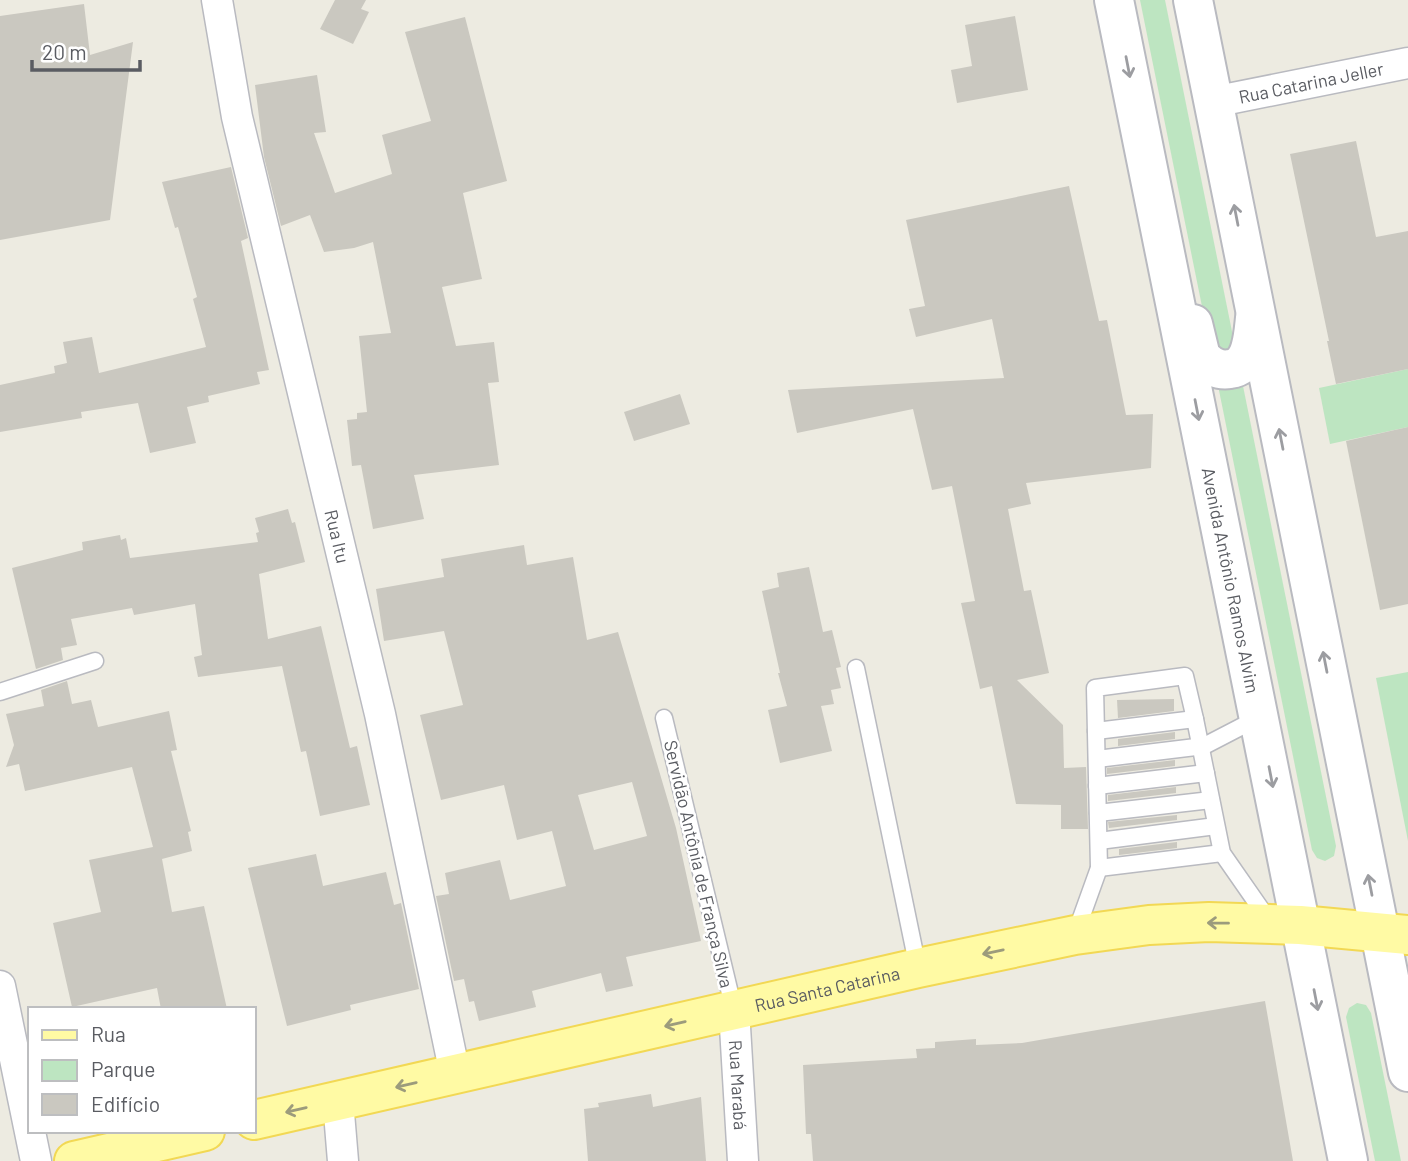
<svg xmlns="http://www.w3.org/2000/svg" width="1408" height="1161" font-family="Barlow,sans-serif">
  <rect width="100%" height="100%" fill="#edebe1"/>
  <g fill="#bde5c1">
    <polygon points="1140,0 1165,0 1336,846 1334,856 1325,861 1317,858 1312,850"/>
    <polygon points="1408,369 1408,427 1330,444 1319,388"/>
    <polygon points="1408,672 1408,841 1376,678"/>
    <polygon points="1357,1003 1366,1005 1371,1013 1401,1161 1375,1161 1346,1017 1349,1008"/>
  </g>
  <g fill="#cac8c0" fill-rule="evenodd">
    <polygon points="335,0 366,0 361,9 369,12 353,44 320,29"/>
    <polygon points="84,4 90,55 133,42 110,220 0,240 0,16"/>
    <polygon points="1015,16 1028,90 957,103 951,70 972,66 965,25"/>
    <polygon points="465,17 507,181 463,193 482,279 442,287 456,346 494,342 499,382 488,383 499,465 414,475 424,519 373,529 361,465 352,466 347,420 357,419 357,413 367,412 359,336 391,333 373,242 354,248 324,252 310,215 281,226 264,157 255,85 317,75 326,132 314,133 335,193 392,174 382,135 431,121 405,32"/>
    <polygon points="1356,141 1376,237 1408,231 1408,369 1336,384 1327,341 1329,341 1290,154"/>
    <polygon points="231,167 248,238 241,241 269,370 257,372 260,384 208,396 209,402 187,407 196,443 150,453 138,403 81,412 82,418 0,432 0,385 55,373 54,366 67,363 63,342 92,337 99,373 206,347 193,299 197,297 178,227 175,228 162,182"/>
    <polygon points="1069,186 1099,321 1107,320 1126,415 1153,414 1151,468 1026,483 1031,504 1008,509 1024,591 1031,590 1049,673 1017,680 1063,725 1064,768 1086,767 1088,829 1061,829 1061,805 1016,804 992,686 980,689 961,603 975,601 952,486 932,490 913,409 797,433 788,390 1004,378 992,319 916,337 909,309 925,306 906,220"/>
    <polygon points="680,394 690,424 634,441 624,412"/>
    <polygon points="1408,427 1408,604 1380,610 1346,441"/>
    <polygon points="288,509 292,523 295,522 305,562 259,574 268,639 321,626 350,748 357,746 370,805 320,816 306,751 301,752 282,666 198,677 194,657 202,655 195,604 134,615 132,608 71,619 77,645 61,648 63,660 36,669 12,568 83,550 82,542 120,535 121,540 126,538 130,558 258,542 256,533 259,532 255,518"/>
    <path d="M 524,545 L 527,565 L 573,557 L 587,640 L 618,632 L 676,828 L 701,941 L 626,957 L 633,986 L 606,992 L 601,973 L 532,991 L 536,1007 L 479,1021 L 474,1001 L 469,1002 L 464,979 L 454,981 L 436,896 L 449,894 L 445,873 L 500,860 L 510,900 L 566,886 L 552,831 L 517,840 L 504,785 L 441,800 L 420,715 L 463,705 L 444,631 L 384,641 L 376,589 L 444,577 L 441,559 ZM 632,782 L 647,836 L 594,850 L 578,795 Z"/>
    <polygon points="809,567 823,632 832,630 841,667 836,668 841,688 831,690 834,704 821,706 832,751 780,763 768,710 787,706 778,673 780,673 762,591 779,587 777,573"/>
    <polygon points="67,681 72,704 91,700 98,727 169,711 177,750 171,751 191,831 188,832 192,851 162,859 172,912 204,906 227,1009 161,1009 157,988 72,1007 53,923 101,912 89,860 153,847 132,767 25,791 19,764 6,767 14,745 6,714 44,706 41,690"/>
    <polygon points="1174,699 1174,711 1118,718 1117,700"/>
    <polygon points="1175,732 1175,739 1118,746 1118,739"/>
    <polygon points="1175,760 1175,766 1107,774 1107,768"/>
    <polygon points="1176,787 1176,793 1108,801 1108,795"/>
    <polygon points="1177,815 1177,820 1109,828 1108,822"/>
    <polygon points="1177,842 1177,848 1119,855 1119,849"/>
    <polygon points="316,854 323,886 386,872 394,905 401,903 419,989 350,1005 351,1010 287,1026 248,868"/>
    <polygon points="1265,1001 1293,1161 813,1161 811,1134 806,1134 803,1065 917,1058 916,1049 935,1048 935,1042 976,1039 976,1045 1022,1043"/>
    <polygon points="651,1094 653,1107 701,1097 706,1161 588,1161 584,1109 599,1107 598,1103"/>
  </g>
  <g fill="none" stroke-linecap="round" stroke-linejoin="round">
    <g stroke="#b9bac0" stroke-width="19">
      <g id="service">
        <polyline points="856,668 918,968"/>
        <polyline points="0,692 95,661"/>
        <polyline points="664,718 734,1010"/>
        <polyline points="1096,731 1195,719"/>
        <polyline points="1097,759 1204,746 1258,718"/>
        <polyline points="1097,786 1206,773"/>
        <polyline points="1098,813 1211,800"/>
        <polyline points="1099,841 1216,826"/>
        <polyline points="1099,868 1222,853"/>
        <polyline points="1076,932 1099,868 1095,688 1185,676 1195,719 1222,853 1270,922"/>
      </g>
    </g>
    <g stroke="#b9bac0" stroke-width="33">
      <g id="minor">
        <path id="s1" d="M 217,0 L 237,117 L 380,714 L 455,1074"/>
        <path id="s2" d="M 1213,102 L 1408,63"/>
        <polyline points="0,986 36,1161"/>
        <path id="s3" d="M 734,1010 L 743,1161"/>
        <polyline points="338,1101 343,1161"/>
      </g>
    </g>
    <g stroke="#b9bac0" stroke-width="42">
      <g id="tertiary">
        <path id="s4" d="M 1114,0 L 1348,1161"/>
        <polyline points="1193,0 1408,1072"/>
        <path d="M 1193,324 L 1201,357 C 1210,366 1218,371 1230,369 C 1252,366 1253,336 1255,318"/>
      </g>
    </g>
    <g stroke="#f2d854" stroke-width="42">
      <g id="primary">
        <path id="s5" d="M 254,1120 L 918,968 L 1075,935 L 1149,925 L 1209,922 L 1300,925 L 1408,935"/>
        <polyline points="74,1161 205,1131"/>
      </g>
    </g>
    <use href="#service" stroke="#fff" stroke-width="16"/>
    <use href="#minor" stroke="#fff" stroke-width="30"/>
    <use href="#tertiary" stroke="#fff" stroke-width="38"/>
    <use href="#primary" stroke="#fffaa4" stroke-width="38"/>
  </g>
  <defs><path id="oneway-shaft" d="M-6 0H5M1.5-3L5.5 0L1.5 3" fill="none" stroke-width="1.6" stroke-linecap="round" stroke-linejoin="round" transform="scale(1.75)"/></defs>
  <g stroke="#9c9da1">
    <use href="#oneway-shaft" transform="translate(1128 67) rotate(79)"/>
    <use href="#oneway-shaft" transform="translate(1236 215) rotate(-101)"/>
    <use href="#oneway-shaft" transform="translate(1197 410) rotate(79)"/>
    <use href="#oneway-shaft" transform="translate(1281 439) rotate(-101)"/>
    <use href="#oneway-shaft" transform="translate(1325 662) rotate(-101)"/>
    <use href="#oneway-shaft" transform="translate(1271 777) rotate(79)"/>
    <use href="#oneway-shaft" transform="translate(1370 885) rotate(-101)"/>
    <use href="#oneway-shaft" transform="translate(1316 1000) rotate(79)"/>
  </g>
  <g stroke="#9c9b7c">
    <use href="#oneway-shaft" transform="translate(1218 923) rotate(-179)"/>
    <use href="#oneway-shaft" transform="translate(993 952) rotate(168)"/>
    <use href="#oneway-shaft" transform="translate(675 1024) rotate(167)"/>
    <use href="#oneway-shaft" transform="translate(406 1085) rotate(167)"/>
    <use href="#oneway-shaft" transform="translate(296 1110) rotate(167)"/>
  </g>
  <g text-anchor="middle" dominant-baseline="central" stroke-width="5" stroke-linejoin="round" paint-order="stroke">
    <g font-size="18" fill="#5a5c62" stroke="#fff">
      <text stroke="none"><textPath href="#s2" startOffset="100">Rua Catarina Jeller</textPath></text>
      <text stroke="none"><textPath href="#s1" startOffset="550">Rua Itu</textPath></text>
      <text stroke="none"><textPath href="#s4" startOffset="592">Avenida Antônio Ramos Alvim</textPath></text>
      <text transform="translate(699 864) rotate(77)">Servidão Antônia de França Silva</text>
      <text stroke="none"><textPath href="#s5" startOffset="588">Rua Santa Catarina</textPath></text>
      <text stroke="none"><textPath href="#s3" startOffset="75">Rua Marabá</textPath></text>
    </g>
  </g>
  <rect x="28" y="1007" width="228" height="126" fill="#ffffff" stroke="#bdbec0" stroke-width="2"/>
  <rect x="42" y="1030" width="35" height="10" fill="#fffaa4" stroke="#bdbec0" stroke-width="2"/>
  <text x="91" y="1042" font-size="21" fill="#5a5c62">Rua</text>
  <rect x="42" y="1060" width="35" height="21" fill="#bde5c1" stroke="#bdbec0" stroke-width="2"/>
  <text x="91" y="1077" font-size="21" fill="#5a5c62">Parque</text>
  <rect x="42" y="1094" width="35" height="21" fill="#cac8c0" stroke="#bdbec0" stroke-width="2"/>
  <text x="91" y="1112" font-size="21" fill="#5a5c62">Edifício</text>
  <path d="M32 60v10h108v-10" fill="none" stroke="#5a5c62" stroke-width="3.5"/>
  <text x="42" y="60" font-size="21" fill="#5a5c62" stroke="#ffffff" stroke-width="5" paint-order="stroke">20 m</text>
</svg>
